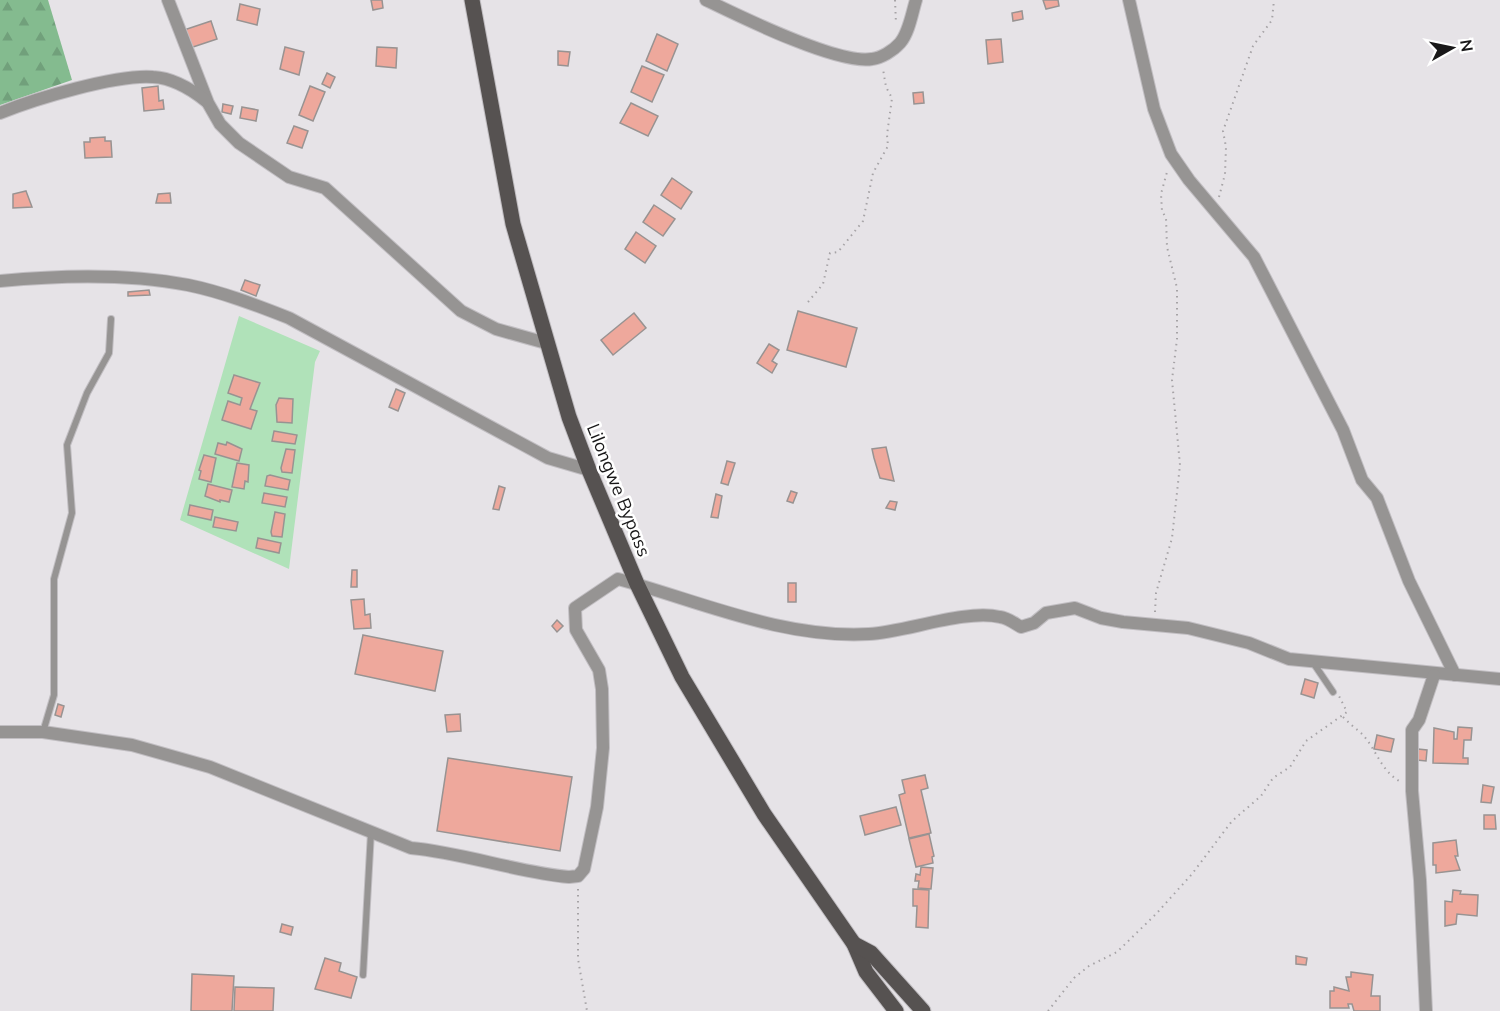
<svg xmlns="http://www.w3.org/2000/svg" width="1500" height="1011" font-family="Mulish,sans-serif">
  <defs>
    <pattern id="forest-firs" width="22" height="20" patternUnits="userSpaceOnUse" patternTransform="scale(1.5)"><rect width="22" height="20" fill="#84bb8f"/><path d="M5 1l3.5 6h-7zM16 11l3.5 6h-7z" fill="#71a07b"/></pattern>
  </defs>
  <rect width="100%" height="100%" fill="#e6e3e7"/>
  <polygon fill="url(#forest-firs)" points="0,0 48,0 72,80 0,105"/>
  <polygon fill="#b0e2b9" points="239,316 320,351 315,362 289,569 180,520"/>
  <g fill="#eea89c" stroke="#989392" stroke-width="1.5">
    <polygon points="371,0 382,0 383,8 373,10"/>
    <polygon points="1043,0 1058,0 1059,6 1046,9"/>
    <polygon points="240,4 260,9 257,25 237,20"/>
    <polygon points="1022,11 1023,19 1013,21 1012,13"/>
    <polygon points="211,21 217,39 190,48 184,30"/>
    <polygon points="657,34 678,44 667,71 646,61"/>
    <polygon points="1001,39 1003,62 988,64 986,40"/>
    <polygon points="285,47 304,52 299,75 280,69"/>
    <polygon points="377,47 397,48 396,68 376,66"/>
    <polygon points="558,51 570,52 568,66 558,65"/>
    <polygon points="642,66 664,75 652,102 631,92"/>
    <polygon points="327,73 335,77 330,88 322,84"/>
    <polygon points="158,86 159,101 163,100 164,109 144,111 142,88"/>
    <polygon points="310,86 325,92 313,121 299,115"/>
    <polygon points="923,92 924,103 914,104 913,93"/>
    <polygon points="631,103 658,116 648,136 620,123"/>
    <polygon points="223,104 233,106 231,114 222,112"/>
    <polygon points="242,107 258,110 256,121 240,118"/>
    <polygon points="294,126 308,131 302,148 287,143"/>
    <polygon points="105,137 105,141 111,141 112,157 85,158 84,142 90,142 90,138"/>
    <polygon points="672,178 692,192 681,209 661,195"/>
    <polygon points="26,191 32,207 13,208 13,194"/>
    <polygon points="170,193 171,203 156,203 158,194"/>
    <polygon points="654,205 675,219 663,236 643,222"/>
    <polygon points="636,232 656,246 645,263 625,249"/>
    <polygon points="245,280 260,285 256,296 241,290"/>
    <polygon points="149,290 150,295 128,296 128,292"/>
    <polygon points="798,311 857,328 846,367 787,350"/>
    <polygon points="634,313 646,328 613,355 601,340"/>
    <polygon points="769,344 779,350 772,361 777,364 772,373 757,363"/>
    <polygon points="234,375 260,383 250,409 257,411 251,429 222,420 228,401 240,405 242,398 228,393"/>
    <polygon points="396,389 405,393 398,411 389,407"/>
    <polygon points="279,398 293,399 292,423 277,422 276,405"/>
    <polygon points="274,431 297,435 295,444 272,441"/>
    <polygon points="227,442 242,449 239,461 215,454 218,443 226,445"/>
    <polygon points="886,447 894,481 880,478 874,458 872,449"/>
    <polygon points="286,449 295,450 292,473 282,472 281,468"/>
    <polygon points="204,455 216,458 211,482 199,479 201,471 199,470"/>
    <polygon points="727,461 735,463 728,485 721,483"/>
    <polygon points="237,463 249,465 248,482 245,481 244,489 232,487"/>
    <polygon points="270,475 290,480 288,490 265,486 267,476"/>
    <polygon points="208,484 232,490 229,502 220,500 220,502 205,496"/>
    <polygon points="499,486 505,488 499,510 493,509"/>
    <polygon points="791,491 797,493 793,503 787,501"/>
    <polygon points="264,493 287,497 285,507 262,503"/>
    <polygon points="716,494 722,496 718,518 711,517"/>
    <polygon points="890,501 897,502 895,510 886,508"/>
    <polygon points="190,505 213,510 211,520 188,515"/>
    <polygon points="275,512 285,514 282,537 272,536 271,532"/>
    <polygon points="215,517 238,522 236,531 213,527"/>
    <polygon points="258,538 281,543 279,553 256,548"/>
    <polygon points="352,570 357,570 357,587 351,587"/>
    <rect x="788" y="583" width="8" height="19"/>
    <polygon points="364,599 365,615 370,614 371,628 354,629 351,600"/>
    <polygon points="557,620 563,626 557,632 552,626"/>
    <polygon points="363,635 443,651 435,691 355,674"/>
    <polygon points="1305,679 1318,683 1314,698 1301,694"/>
    <polygon points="58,704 64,706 61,717 55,715"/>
    <polygon points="460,714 461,731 447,732 445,715"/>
    <polygon points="1458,727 1472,728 1471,740 1464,740 1463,758 1468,758 1468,764 1433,763 1434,728 1454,732 1454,739 1457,739"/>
    <polygon points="1377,735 1394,739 1391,752 1374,749"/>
    <polygon points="1418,749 1427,750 1426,761 1417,760"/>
    <polygon points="448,758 572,777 560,851 437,831"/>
    <polygon points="925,775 928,788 921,790 931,833 909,838 899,795 905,793 902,780"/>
    <polygon points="1483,785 1494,787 1491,803 1481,802"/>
    <polygon points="896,807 901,825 865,835 860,816"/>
    <polygon points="1484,815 1495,815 1496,829 1484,829"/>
    <polygon points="929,834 934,856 932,857 933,863 916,867 909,839"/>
    <polygon points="1456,840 1458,856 1455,856 1460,870 1436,873 1436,865 1433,865 1433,843"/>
    <polygon points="921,867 933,868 931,889 918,888 919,881 915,881 916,874 920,875"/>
    <polygon points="913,889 929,890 928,928 916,927 917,906 913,906"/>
    <polygon points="1453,890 1461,891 1460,894 1478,895 1477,916 1457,914 1456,924 1445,926 1445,901 1452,902"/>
    <polygon points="282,924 293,927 291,935 280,932"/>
    <polygon points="1296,956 1307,958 1306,965 1296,964"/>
    <polygon points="325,958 341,963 339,971 357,977 351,998 315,989"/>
    <polygon points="1351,972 1373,975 1371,996 1380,996 1380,1011 1354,1011 1352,1004 1348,1004 1349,1008 1330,1008 1330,991 1334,991 1334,987 1349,991 1346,977 1351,977"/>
    <polygon points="192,974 234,976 232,1011 191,1011"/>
    <polygon points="235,987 274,988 273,1011 234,1011"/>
  </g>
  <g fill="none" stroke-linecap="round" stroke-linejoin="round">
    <g stroke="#c1bec2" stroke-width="8">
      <g id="lane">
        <polyline points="1312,661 1333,692"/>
        <polyline points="43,732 54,695 54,579 72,513 67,445 87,393 109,353 111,319"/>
        <polyline points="363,975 371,832"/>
      </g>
    </g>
    <g stroke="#c1bec2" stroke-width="14">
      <g id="street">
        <polyline points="168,0 208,103 220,124 239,143 289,177 325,188 461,311 496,329 546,343"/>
        <path d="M 706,0 C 739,16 838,65 872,59 C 881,58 893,51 900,43 C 909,33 912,13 916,0"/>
        <polyline points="1129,0 1154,109 1171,154 1189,180 1254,257 1343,430 1362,480 1377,498 1409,581 1455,675"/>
        <path d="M 0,113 C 34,99 117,74 153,77 C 173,78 191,89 206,101"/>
        <path d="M 0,281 C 62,275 126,273 188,285 C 222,292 256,305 289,318 L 548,458 L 589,470"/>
        <path d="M 0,732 L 43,732 L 132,745 L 210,767 L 411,848 C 465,853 515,872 569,877 L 578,876 L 584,869 L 597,807 L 603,748 L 602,689 L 599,670 L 576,630 L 575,608 L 618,579 C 699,601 783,639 869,634 C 906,632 965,609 1000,617 C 1008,618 1014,623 1021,627 L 1034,623 L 1046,613 L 1075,608 L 1101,618 L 1123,622 L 1188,628 L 1249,643 L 1289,659 L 1500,679"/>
        <polyline points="1426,1011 1420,880 1412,791 1412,730 1419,720 1434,675"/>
      </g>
    </g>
    <g stroke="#c1bec2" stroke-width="17">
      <g id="primary">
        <polyline points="472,0 513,224 569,417 589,470 637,584 682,677 764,814 854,944 866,972 896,1011"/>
        <polyline points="854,944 871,953 923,1011"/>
      </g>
    </g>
    <g stroke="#a6a3a6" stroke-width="2" stroke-dasharray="1.5 4.5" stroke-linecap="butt">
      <polyline points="895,0 896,24"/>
      <polyline points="1219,197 1225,174 1226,147 1223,131 1253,46 1272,20 1274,0"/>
      <polyline points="808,302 823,284 830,253 838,252 863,221 873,173 888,146 887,135 892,98 886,87 883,69"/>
      <polyline points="1155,612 1156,593 1172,538 1180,465 1172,380 1177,339 1177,288 1167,247 1166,218 1162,211 1161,194 1167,172"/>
      <path d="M 1343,717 C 1349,723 1355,728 1361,733 C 1377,749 1380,771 1401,782"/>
      <polyline points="578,889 578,959 587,1011"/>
      <polyline points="1048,1011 1074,978 1089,966 1117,952 1156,914 1192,874 1232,821 1261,796 1273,778 1290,767 1306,741 1347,712 1339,696"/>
    </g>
    <use href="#lane" stroke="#969493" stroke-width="6"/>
    <use href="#street" stroke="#969493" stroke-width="12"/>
    <use href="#primary" stroke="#565251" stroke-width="15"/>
  </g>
  <g text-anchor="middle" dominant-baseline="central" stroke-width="5" stroke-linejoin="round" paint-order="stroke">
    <g font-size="18" fill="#191819" stroke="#fff">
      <text transform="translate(619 490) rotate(68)">Lilongwe Bypass</text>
    </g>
  </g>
  <g transform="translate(1452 48) rotate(81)" stroke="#ffffff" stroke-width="4.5" paint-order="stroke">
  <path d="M0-4.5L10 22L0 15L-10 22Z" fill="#191819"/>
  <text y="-9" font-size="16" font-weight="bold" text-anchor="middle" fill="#191819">N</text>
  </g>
</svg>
